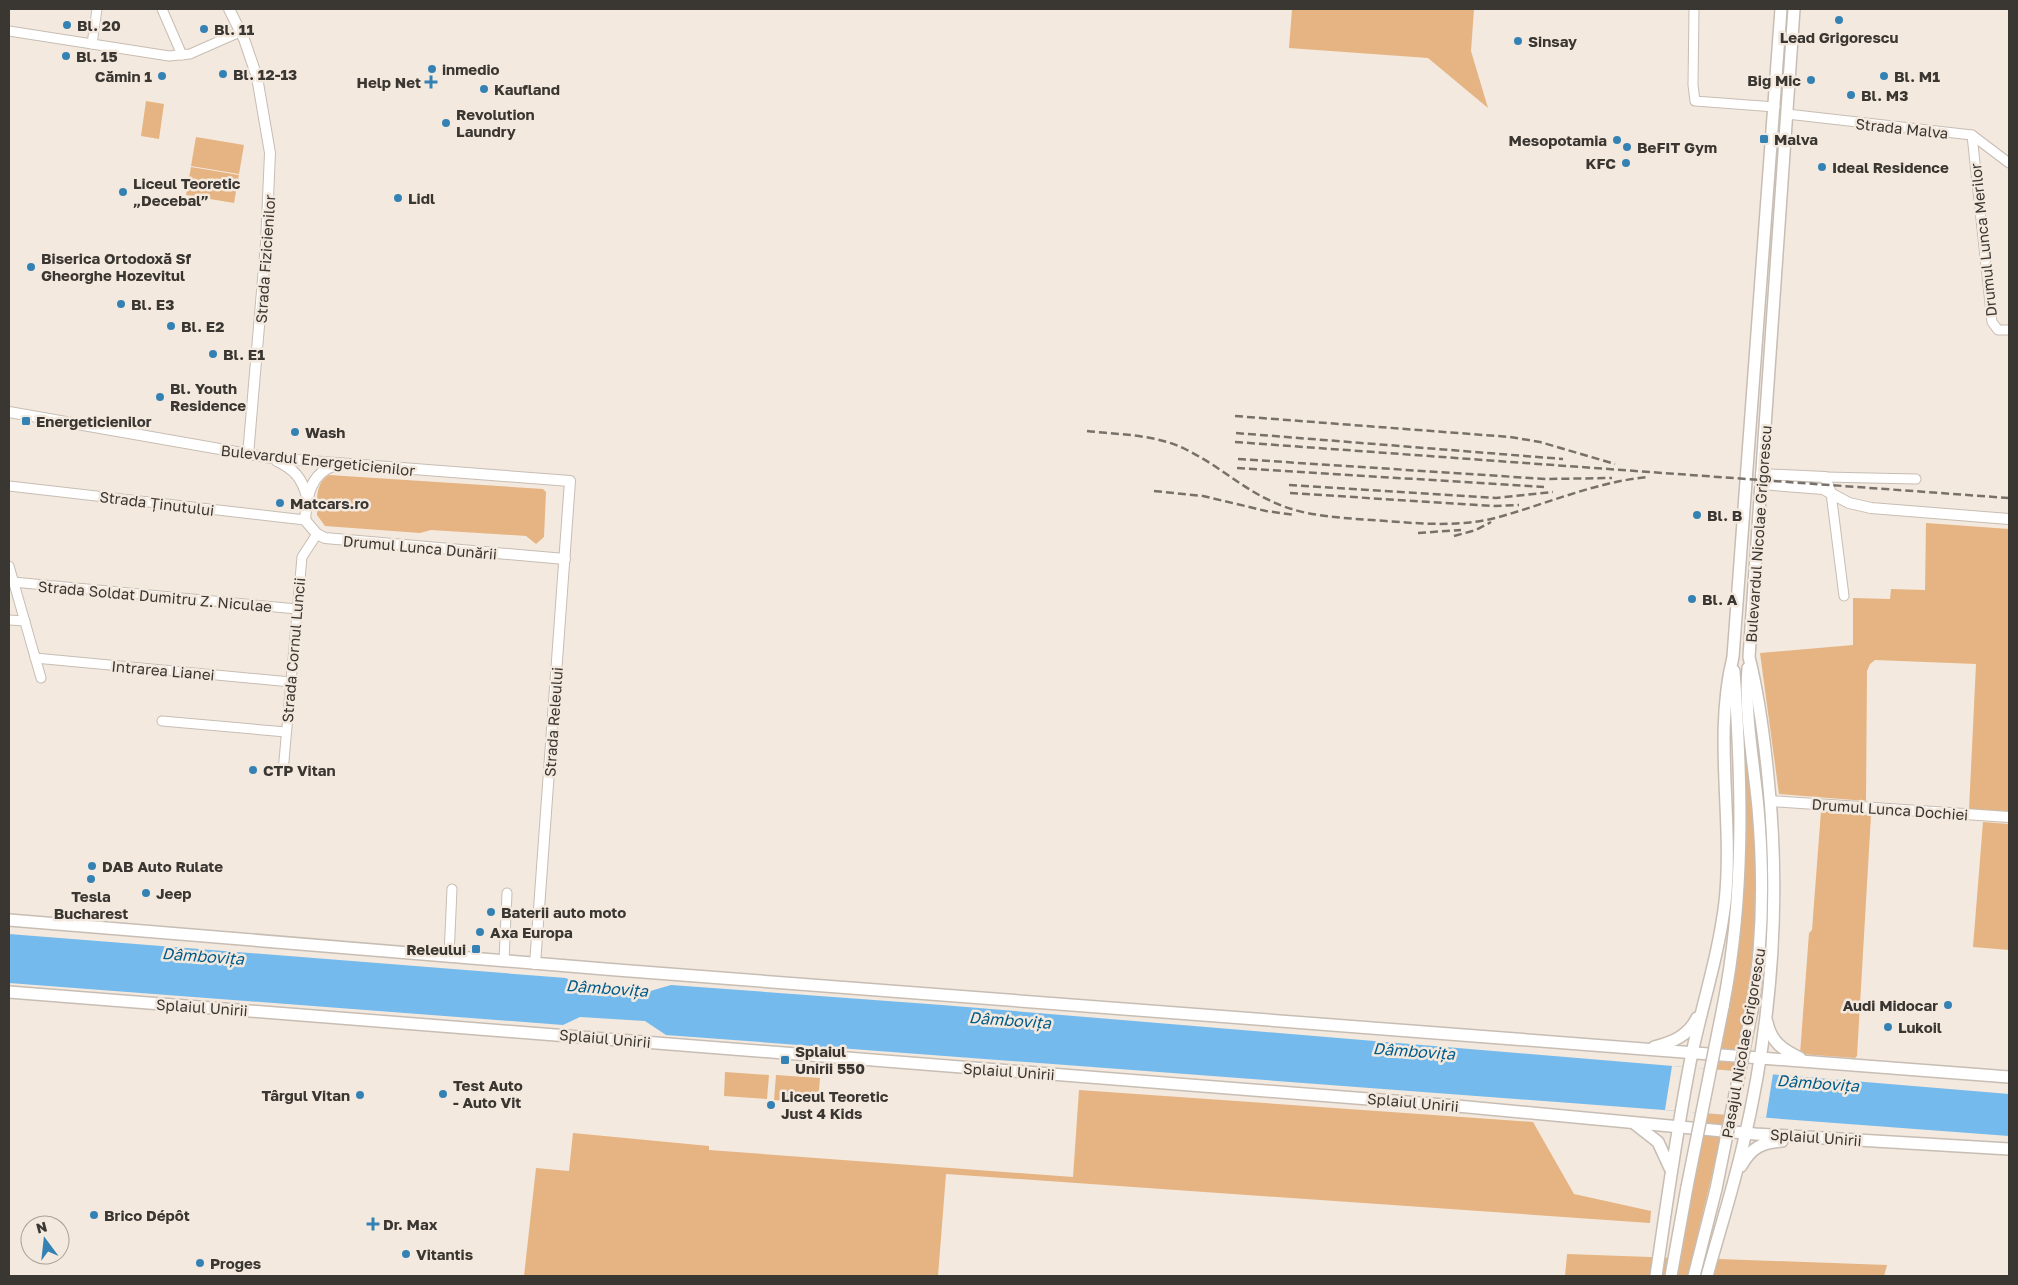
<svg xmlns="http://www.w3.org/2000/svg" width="2018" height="1285" font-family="'Golos Text',sans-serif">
  <rect width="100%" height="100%" fill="#f4e9de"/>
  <g fill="#e5b482">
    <polygon points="1292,9 1474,9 1471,51 1488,108 1428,58 1289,48"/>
    <polygon points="146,101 164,104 159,139 141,136"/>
    <polygon points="196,137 244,145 239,174 191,166"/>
    <polygon points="191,167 239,175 234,203 186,195"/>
    <path d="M 329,475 L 543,489 L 546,492 L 544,537 L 536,544 L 526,536 L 431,530 L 420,533 L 325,526 L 317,515 C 317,500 315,483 329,475 Z"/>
    <polygon points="1926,523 2009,529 2009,813 1969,810 1976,664 1875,660 1870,664 1867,671 1866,801 1779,794 1760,653 1853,645 1853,598 1890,599 1891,589 1925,590"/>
    <path d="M 1739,679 L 1743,680 C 1749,751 1762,833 1757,904 C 1750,1023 1720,1142 1692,1258 L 1887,1265 L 1884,1276 L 1565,1276 L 1567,1254 L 1678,1258 L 1742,902 L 1745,843 Z"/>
    <polygon points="1821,811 1871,815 1857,1056 1855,1058 1800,1054 1809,933 1812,930"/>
    <polygon points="1983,822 2009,824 2009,950 1973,947"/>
    <polygon points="725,1072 769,1075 767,1099 724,1096"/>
    <polygon points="776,1075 820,1078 818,1103 774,1100"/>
    <polygon points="1079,1090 1533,1122 1574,1194 1651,1211 1650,1223 946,1174 938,1276 524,1276 536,1168 569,1171 573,1133 709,1146 709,1150 1073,1177"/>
  </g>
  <polygon fill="#74baec" points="9,934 566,978 582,987 647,992 671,985 942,1005 2009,1094 2009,1136 666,1035 645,1021 580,1017 563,1025 9,983"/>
  <polygon fill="#f4e9de" points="1672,1066 1773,1074 1766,1118 1665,1110"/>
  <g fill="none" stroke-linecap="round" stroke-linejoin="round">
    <g stroke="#c7bdb3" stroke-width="11">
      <g id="minor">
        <polyline points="162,9 182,55"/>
        <polyline points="1694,9 1693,85 1695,101 1775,107"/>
        <polyline points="9,31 169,56 190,54 240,32"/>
        <polyline points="92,44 97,9"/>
        <polyline points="1787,114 1972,135 2009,163"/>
        <polyline points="1972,135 1992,322 1998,330 2009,330"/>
        <polyline points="1825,477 1916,479"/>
        <polyline points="9,486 305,520"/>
        <polyline points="1831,493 1844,596"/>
        <polyline points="9,566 41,678"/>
        <polyline points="13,582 297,609"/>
        <polyline points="9,620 25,621"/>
        <polyline points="35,658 291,682"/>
        <polyline points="162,721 286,732"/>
        <polyline points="283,772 302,557 317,534"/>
        <polyline points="449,956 452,889"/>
        <polyline points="504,961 507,893"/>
      </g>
    </g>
    <g stroke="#c7bdb3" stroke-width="12">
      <g id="tertiary">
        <polyline points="229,9 244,39 257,77 270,153 266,244 248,455"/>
        <polyline points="9,412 271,458 570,481 535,964"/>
        <path d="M 277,461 C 294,469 302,478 307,497"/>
        <path d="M 336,465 C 310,473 307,496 305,520 L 317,534 L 325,538 L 565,559"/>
        <polyline points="1761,474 1825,477 1831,493"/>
        <polyline points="1761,484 1823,489 1849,503 1871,508 2009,519"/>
        <polyline points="1770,801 2009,817"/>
      </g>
    </g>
    <g stroke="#c7bdb3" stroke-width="14">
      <g id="secondary">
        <path d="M 1748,668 C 1744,714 1754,763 1758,808 C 1764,876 1763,943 1752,1010"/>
        <polyline points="9,920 617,970 2009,1077"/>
        <polyline points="9,992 1457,1106 1755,1134 2009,1149"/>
        <path d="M 1723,1007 C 1745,896 1742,784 1734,671"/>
        <path d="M 1767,1022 C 1771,1042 1783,1050 1800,1058"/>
        <path d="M 1654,1047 C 1673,1042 1688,1036 1697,1018"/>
        <polyline points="1635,1124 1658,1142 1670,1168"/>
        <path d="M 1741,1166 C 1751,1148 1762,1142 1782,1141"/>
        <path d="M 1656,1276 C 1667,1202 1677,1127 1692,1053 C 1703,1002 1719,953 1725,902 C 1734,821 1713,737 1733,657 L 1781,9"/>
        <polyline points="1671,1276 1687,1187"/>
        <polyline points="1694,1276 1716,1189"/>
        <path d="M 1707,1276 C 1719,1232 1733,1189 1743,1145 C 1772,1023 1781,901 1768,777 C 1764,736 1759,697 1749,657 L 1794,9"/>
      </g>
    </g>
    <use href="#minor" stroke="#fff" stroke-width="9"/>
    <use href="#tertiary" stroke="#fff" stroke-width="10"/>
    <use href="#secondary" stroke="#fff" stroke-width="11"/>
    <g stroke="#77716a" stroke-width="2.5" stroke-dasharray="8 4" stroke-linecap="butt">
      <polyline points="1235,416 1510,437 1540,442 1615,464"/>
      <path d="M 1087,431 C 1121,435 1156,434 1187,450 C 1231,472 1254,502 1307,513 C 1333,518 1359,519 1386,521 C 1424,524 1461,527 1499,517 C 1549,503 1596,482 1648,477"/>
      <polyline points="1236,433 1563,459"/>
      <polyline points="1235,442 2009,498"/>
      <polyline points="1238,459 1546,479 1612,478"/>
      <polyline points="1237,468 1544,487"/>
      <polyline points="1289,485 1496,498 1553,492"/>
      <polyline points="1154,491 1203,496 1266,511 1295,515"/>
      <polyline points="1290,493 1492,506 1519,505"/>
      <polyline points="1418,533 1461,530"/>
      <polyline points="1454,536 1476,530 1491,522"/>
    </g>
    <g stroke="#c7bdb3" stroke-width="14" stroke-linecap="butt">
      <g id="secondary-bridge">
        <polyline points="1687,1187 1723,1007"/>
        <polyline points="1716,1189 1752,1010"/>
      </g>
    </g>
    <use href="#secondary-bridge" stroke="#fff" stroke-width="11"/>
  </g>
  <g fill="#3482b4" stroke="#f4e9de" stroke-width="2">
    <circle cx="1839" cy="20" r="5"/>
    <circle cx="67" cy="25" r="5"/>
    <circle cx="204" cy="29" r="5"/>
    <circle cx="1518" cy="41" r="5"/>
    <circle cx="66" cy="56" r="5"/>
    <circle cx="432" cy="69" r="5"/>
    <circle cx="223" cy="74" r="5"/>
    <circle cx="162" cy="76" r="5"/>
    <circle cx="1884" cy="76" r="5"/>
    <circle cx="1811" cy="80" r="5"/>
    <path d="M428.5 74.5h5v5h5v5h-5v5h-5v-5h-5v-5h5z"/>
    <circle cx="484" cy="89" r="5"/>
    <circle cx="1851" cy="95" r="5"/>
    <circle cx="446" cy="123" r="5"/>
    <rect x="1759" y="134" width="10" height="10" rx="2.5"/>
    <circle cx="1617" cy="140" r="5"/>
    <circle cx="1627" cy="147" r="5"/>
    <circle cx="1626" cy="163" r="5"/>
    <circle cx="1822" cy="167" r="5"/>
    <circle cx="123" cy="192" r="5"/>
    <circle cx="398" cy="198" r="5"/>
    <circle cx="31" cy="267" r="5"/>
    <circle cx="121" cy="304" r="5"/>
    <circle cx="171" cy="326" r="5"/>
    <circle cx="213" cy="354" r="5"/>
    <circle cx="160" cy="397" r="5"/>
    <rect x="21" y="416" width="10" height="10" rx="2.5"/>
    <circle cx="295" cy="432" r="5"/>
    <circle cx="280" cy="503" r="5"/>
    <circle cx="1697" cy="515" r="5"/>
    <circle cx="1692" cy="599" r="5"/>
    <circle cx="253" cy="770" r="5"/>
    <circle cx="92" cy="866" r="5"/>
    <circle cx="91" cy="879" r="5"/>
    <circle cx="146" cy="893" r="5"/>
    <circle cx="491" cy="912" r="5"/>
    <circle cx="480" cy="932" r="5"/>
    <rect x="471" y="944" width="10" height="10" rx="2.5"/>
    <circle cx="1948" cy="1005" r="5"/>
    <circle cx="1888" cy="1027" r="5"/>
    <rect x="780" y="1055" width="10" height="10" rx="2.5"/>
    <circle cx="443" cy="1094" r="5"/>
    <circle cx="360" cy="1095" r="5"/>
    <circle cx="771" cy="1105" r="5"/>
    <circle cx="94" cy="1215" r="5"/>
    <path d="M370.5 1216.5h5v5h5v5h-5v5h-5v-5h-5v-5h5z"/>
    <circle cx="406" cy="1254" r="5"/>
    <circle cx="200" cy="1263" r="5"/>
  </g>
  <g text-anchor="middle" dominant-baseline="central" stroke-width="5" stroke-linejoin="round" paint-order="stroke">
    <g font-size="15" font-weight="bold" fill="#3a3631" stroke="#f4e9de" text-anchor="start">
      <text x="77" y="25">Bl. 20</text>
      <text x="214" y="29">Bl. 11</text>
      <text x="1839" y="37" text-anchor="middle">Lead Grigorescu</text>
      <text x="1528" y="41">Sinsay</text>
      <text x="76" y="56">Bl. 15</text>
      <text x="442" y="69">inmedio</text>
      <text x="233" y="74">Bl. 12-13</text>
      <text x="152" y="76" text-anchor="end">Cămin 1</text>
      <text x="1894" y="76">Bl. M1</text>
      <text x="1801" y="80" text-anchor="end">Big Mic</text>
      <text x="421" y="82" text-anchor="end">Help Net</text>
      <text x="494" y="89">Kaufland</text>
      <text x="1861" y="95">Bl. M3</text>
      <text x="456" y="114">Revolution<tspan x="456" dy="17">Laundry</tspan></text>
      <text x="1774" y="139">Malva</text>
      <text x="1607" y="140" text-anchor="end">Mesopotamia</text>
      <text x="1637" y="147">BeFIT Gym</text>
      <text x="1616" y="163" text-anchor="end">KFC</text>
      <text x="1832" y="167">Ideal Residence</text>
      <text x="133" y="183">Liceul Teoretic<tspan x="133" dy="17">„Decebal”</tspan></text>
      <text x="408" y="198">Lidl</text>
      <text x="41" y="258">Biserica Ortodoxă Sf<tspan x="41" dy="17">Gheorghe Hozevitul</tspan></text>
      <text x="131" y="304">Bl. E3</text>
      <text x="181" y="326">Bl. E2</text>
      <text x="223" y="354">Bl. E1</text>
      <text x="170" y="388">Bl. Youth<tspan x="170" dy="17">Residence</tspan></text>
      <text x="36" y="421">Energeticienilor</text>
      <text x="305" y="432">Wash</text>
      <text x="290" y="503">Matcars.ro</text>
      <text x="1707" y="515">Bl. B</text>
      <text x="1702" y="599">Bl. A</text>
      <text x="263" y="770">CTP Vitan</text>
      <text x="102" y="866">DAB Auto Rulate</text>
      <text x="156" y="893">Jeep</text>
      <text x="91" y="896" text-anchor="middle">Tesla<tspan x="91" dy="17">Bucharest</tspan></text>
      <text x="501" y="912">Baterii auto moto</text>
      <text x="490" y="932">Axa Europa</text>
      <text x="466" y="949" text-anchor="end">Releului</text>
      <text x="1938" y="1005" text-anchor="end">Audi Midocar</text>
      <text x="1898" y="1027">Lukoil</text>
      <text x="795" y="1051">Splaiul<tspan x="795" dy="17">Unirii 550</tspan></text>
      <text x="453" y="1085">Test Auto<tspan x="453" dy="17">- Auto Vit</tspan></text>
      <text x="350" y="1095" text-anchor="end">Târgul Vitan</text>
      <text x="781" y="1096">Liceul Teoretic<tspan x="781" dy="17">Just 4 Kids</tspan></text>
      <text x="104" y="1215">Brico Dépôt</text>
      <text x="383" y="1224">Dr. Max</text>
      <text x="416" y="1254">Vitantis</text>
      <text x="210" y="1263">Proges</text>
    </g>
    <g font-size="15" fill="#3a3631" stroke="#f4e9de">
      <text transform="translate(1902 128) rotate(6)">Strada Malva</text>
      <text transform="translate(1983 240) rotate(-96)">Drumul Lunca Merilor</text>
      <text transform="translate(265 259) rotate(-86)">Strada Fizicienilor</text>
      <text transform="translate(318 460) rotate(6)">Bulevardul Energeticienilor</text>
      <text transform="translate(157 503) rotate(7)">Strada Ținutului</text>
      <text transform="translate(1758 534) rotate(-86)">Bulevardul Nicolae Grigorescu</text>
      <text transform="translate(420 547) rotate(5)">Drumul Lunca Dunării</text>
      <text transform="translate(155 596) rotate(5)">Strada Soldat Dumitru Z. Niculae</text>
      <text transform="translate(293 650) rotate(-85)">Strada Cornul Luncii</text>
      <text transform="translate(163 670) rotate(5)">Intrarea Lianei</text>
      <text transform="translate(553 722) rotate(-86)">Strada Releului</text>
      <text transform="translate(1890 809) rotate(4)">Drumul Lunca Dochiei</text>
      <text transform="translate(202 1007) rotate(4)">Splaiul Unirii</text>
      <text transform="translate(605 1038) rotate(5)">Splaiul Unirii</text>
      <text transform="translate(1743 1043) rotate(-80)">Pasajul Nicolae Grigorescu</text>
      <text transform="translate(1009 1071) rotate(4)">Splaiul Unirii</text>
      <text transform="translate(1413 1102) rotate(5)">Splaiul Unirii</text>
      <text transform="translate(1816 1137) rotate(4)">Splaiul Unirii</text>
    </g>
    <g font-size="16" font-style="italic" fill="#005c8a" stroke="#f4e9de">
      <text transform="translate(203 956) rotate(4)">Dâmbovița</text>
      <text transform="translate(607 988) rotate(4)">Dâmbovița</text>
      <text transform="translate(1010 1020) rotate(4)">Dâmbovița</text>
      <text transform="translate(1414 1051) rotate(4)">Dâmbovița</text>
      <text transform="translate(1818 1083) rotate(4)">Dâmbovița</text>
    </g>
  </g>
  <rect width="2018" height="1285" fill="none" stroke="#3a3631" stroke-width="20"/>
  <g transform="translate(45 1240) rotate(345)"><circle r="24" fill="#f4e9de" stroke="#aaa199"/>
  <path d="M0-4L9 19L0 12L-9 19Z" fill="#3482b4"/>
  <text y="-8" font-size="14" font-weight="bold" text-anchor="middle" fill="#3a3631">N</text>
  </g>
</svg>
